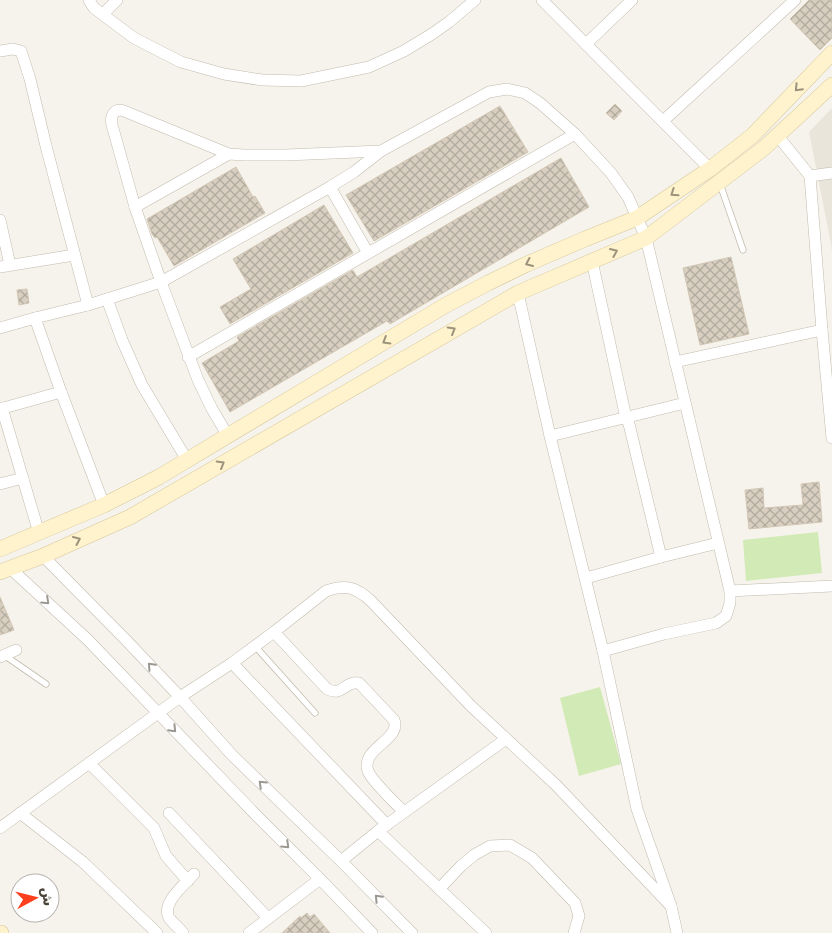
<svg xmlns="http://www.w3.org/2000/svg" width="832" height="933" font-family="'DejaVu Sans',Cairo,sans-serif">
  <defs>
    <pattern id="building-cross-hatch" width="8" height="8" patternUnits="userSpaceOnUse" patternTransform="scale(1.25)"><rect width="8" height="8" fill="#d8cfc1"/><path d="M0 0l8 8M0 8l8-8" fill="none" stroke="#b1aa9e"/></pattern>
  </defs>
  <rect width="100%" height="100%" fill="#f6f3ec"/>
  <polygon fill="#eae5da" points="832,108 832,253 831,244 809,132"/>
  <g fill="#d2eab5">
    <polygon points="818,532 822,573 746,581 743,540"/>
    <polygon points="600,687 621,764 579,776 560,698"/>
  </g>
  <g fill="url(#building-cross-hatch)" stroke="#d3c7b4">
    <polygon points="809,0 832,0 832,38 820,50 790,19"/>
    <polygon points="615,104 622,111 614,120 606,113"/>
    <polygon points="500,106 528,152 374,241 346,195"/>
    <polygon points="561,158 589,207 390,324 387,321 230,412 202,363 239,341 237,337 353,270 357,277"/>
    <polygon points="236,167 253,197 255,196 265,213 174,266 157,237 155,238 152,234 147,219"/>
    <polygon points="324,205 353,253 230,324 220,307 251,289 233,259"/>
    <polygon points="731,257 749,334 700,345 683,268"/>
    <polygon points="27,289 29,303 19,305 17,290"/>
    <polygon points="819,482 822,522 749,529 745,490 763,488 764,508 803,505 801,484"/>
    <polygon points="0,597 14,630 0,635"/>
    <polygon points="307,913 310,917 314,914 330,933 282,933 300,916 301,918"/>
  </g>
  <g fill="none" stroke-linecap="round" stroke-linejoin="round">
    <g stroke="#c2bbae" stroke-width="7">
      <g id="service">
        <polyline points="720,184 743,250"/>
        <polyline points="255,646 315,713"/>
        <polyline points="4,655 46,684"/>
      </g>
    </g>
    <g stroke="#c2bbae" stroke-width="12">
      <g id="minor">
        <polyline points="89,0 94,8 134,38 181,62 224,74 262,80 301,81 369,67 404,51 432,34 449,22 475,0"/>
        <polyline points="542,0 710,169"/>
        <polyline points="103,14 117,0"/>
        <polyline points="586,44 632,0"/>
        <polyline points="0,51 13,49 21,51 30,79 46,146 88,305"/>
        <polyline points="663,121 795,0"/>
        <polyline points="777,135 810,176 822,330 832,438"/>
        <polyline points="810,176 832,173"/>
        <polyline points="330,187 368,253"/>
        <polyline points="135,207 229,154"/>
        <polyline points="0,220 10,265"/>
        <polyline points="592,261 626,418 629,424 661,557"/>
        <polyline points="0,267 74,255"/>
        <polyline points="107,299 122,340 142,385 187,460"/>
        <polyline points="35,318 61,392 104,505"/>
        <polyline points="0,328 35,318 88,305 161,282 330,187 354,172 381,151"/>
        <polyline points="188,357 575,134"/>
        <polyline points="675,362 822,330"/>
        <polyline points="2,408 39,533"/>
        <polyline points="0,409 61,392"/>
        <path d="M 228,436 L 212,409 L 198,380 L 161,282 L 135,207 L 112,125 C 110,116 114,108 124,111 L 229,154 L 244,155 L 286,155 L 381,151 L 489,92 L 507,89 L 525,93 L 540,103 L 575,134 L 611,173 L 628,197 L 646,238 L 730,591 L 730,603 L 726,616 L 716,623 L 664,634 L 603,651 L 550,436 L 518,293"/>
        <polyline points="550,436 685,403"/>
        <polyline points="0,484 23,478"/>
        <polyline points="43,556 125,639 180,697 232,755 341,861 412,933"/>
        <polyline points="10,568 88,640 255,814 320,879 372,933"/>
        <polyline points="586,578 661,557 718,543"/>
        <polyline points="730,591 832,586"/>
        <path d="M 274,632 L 327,689 C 343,697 344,681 359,683 L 394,720 C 402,740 360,748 368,771 C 371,780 396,804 404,812"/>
        <polyline points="603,651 637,809 671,906 677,933"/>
        <polyline points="0,657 16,650"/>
        <polyline points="232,663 387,825"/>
        <polyline points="89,763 154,828 166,856 188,881"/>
        <polyline points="20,813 83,862 157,933"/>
        <polyline points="169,813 268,918"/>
        <path d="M 0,828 L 180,697 L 232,663 L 274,632 L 326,591 C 345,584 356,587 371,601 L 471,706 L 556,785 L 671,906"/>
        <polyline points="378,831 486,933"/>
        <polyline points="341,861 378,831 506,739"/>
        <polyline points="439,889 461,866 474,855 490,846 510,845 532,858 575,903 579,916 574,933"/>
        <path d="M 183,933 C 179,928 173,923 169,918 C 161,903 185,884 194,874"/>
        <polyline points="249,933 320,879"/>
      </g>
    </g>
    <g stroke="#d6c79b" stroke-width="16">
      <g id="secondary">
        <polyline points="0,549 104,505 159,477 446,305 488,283 527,264 585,239 637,218 710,169 752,136 832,53"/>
        <polyline points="0,572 43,556 130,517 518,293 646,238 764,148 832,85"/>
        <polyline points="0,933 1,933"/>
      </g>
    </g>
    <use href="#service" stroke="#fff" stroke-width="5.5"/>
    <use href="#minor" stroke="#fff" stroke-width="11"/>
    <use href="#secondary" stroke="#fff3cd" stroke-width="15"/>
  </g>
  <defs><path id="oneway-chevron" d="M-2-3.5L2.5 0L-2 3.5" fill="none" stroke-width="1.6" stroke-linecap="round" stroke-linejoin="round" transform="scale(1.25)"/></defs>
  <g stroke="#9c937c">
    <use href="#oneway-chevron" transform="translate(798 88) rotate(134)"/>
    <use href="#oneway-chevron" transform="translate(674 193) rotate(146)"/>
    <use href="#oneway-chevron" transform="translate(614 252) rotate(-23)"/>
    <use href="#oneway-chevron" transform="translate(529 263) rotate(156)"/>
    <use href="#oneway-chevron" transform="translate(452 330) rotate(-30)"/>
    <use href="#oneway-chevron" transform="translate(386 341) rotate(149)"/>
    <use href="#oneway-chevron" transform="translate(221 464) rotate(-30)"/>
    <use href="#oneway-chevron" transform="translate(77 540) rotate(-24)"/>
  </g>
  <g stroke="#9c9892">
    <use href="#oneway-chevron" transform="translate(46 601) rotate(43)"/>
    <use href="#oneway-chevron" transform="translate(151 666) rotate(-133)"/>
    <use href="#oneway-chevron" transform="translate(173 729) rotate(46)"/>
    <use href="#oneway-chevron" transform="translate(262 784) rotate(-136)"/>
    <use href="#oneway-chevron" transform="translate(286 845) rotate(44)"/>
    <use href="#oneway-chevron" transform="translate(378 898) rotate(-134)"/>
  </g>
  <g transform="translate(35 898) rotate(83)"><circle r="24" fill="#ffffff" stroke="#b7b4b0"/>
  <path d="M0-4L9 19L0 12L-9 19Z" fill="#fc3f1d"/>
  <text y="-8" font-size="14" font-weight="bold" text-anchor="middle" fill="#4b4439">ش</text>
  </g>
</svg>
